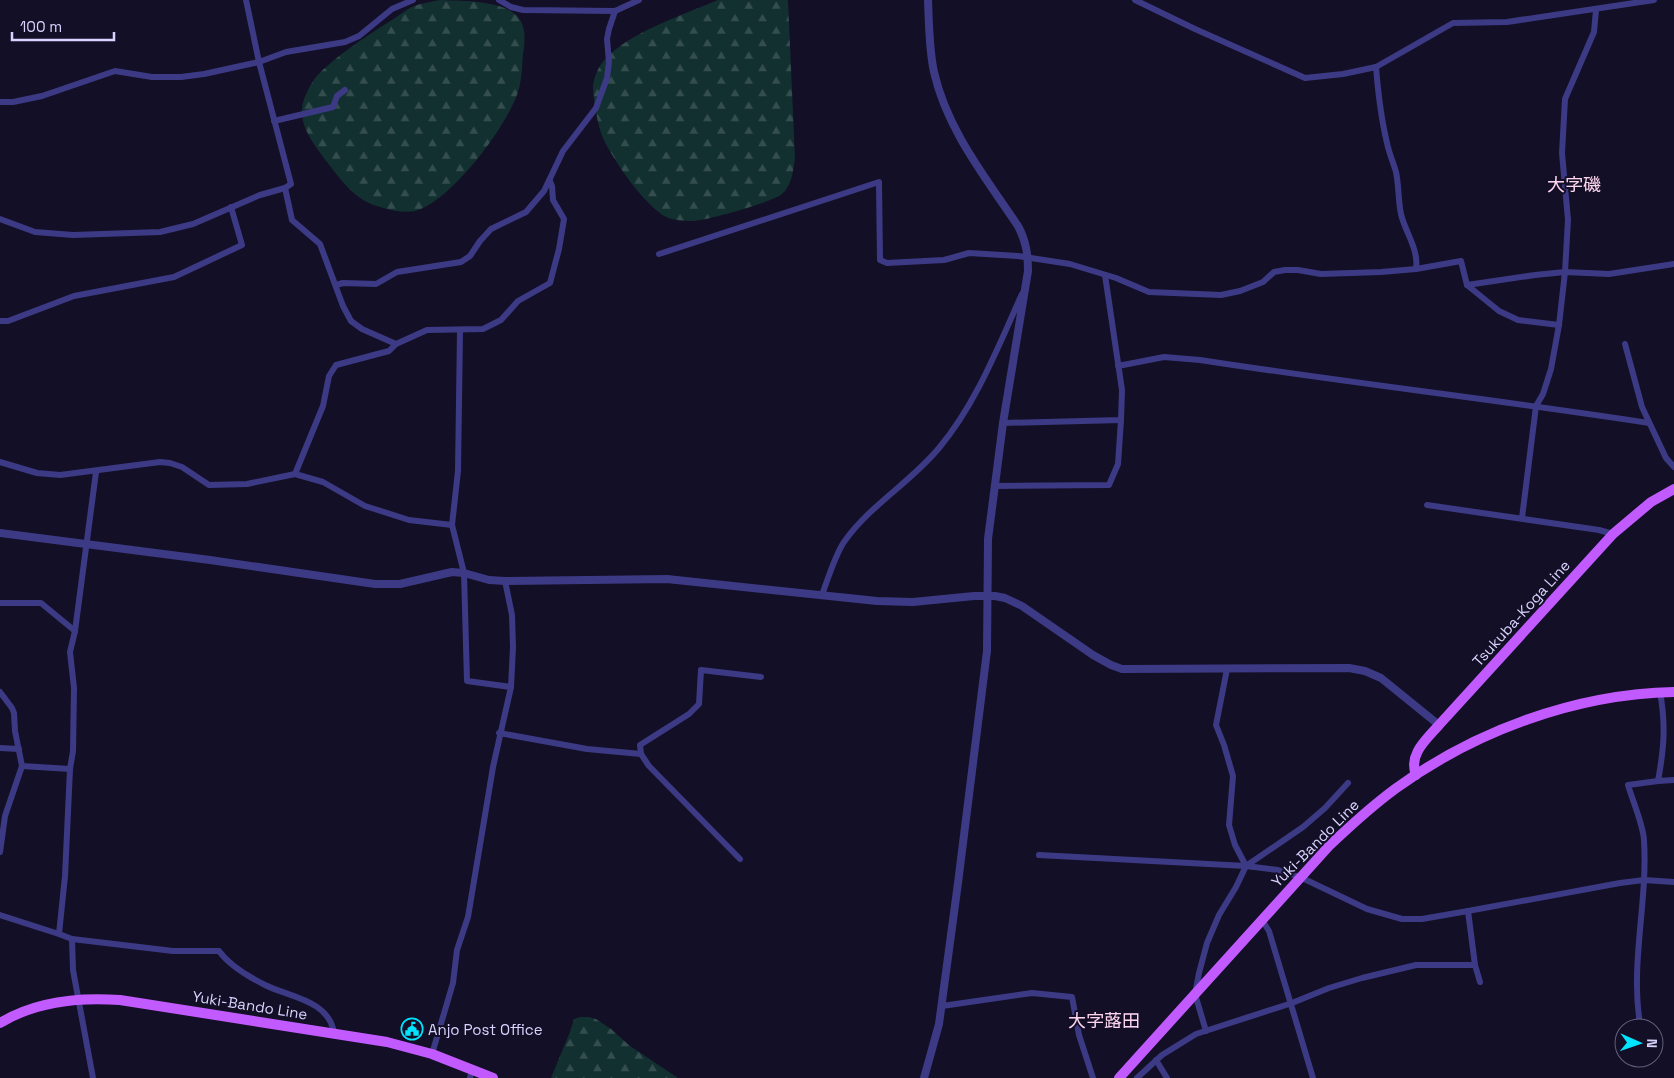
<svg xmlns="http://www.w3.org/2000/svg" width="1674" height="1078" font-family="'Space Grotesk','Noto Sans JP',sans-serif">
  <defs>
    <pattern id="forest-firs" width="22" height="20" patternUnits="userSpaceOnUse" patternTransform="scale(1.25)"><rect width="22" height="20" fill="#12302f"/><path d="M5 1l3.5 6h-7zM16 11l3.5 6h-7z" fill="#344d4e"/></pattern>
  </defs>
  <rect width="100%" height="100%" fill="#130f26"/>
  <g fill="url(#forest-firs)">
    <path d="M 440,0 C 461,1 500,0 516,15 C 527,26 525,41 523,54 C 522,66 522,80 518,92 C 507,126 455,195 421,209 C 407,215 390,210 377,206 C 355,200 340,179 327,162 C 316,147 300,128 302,108 C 303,98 310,85 316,77 C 335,56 370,34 395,18 C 401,14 407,9 414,6 C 422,3 431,2 440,0 Z"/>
    <path d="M 718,0 L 788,0 L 795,159 C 793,171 792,185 782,194 C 772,202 706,221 692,221 C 685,221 672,220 666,217 C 645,206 613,160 603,138 C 598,127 593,98 593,86 C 594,76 599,66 605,59 C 632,31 683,15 718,0 Z"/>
    <polygon points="580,1017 589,1017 596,1019 611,1029 630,1046 678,1078 551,1078 570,1032 574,1019"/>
  </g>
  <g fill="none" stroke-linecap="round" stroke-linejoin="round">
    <g stroke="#3d3a85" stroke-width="6">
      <polyline points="499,0 511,7 523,10 615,11 639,0"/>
      <polyline points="1135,0 1195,29 1305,78 1343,74 1376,67 1453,23 1507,22 1654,0"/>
      <path d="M 1376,67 C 1378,92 1381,118 1387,143 C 1389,153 1393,162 1396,172 C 1399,186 1398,200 1401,214 C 1405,232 1419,249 1416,269"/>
      <polyline points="0,102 13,102 42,96 115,71 152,77 181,77 204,74 259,62 286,52 345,42 359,36 392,9 413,0"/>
      <polyline points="274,121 333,107 337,96 345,90"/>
      <polyline points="285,188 292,220 320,244 343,306 351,321 362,329 396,344"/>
      <polyline points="0,219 35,232 73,235 160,232 193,224 260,195 285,188 291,184 259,62 246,0"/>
      <polyline points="659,254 879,182 880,260 887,263 944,260 969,253 1018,256 1070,264 1116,278 1149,292 1221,295 1240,291 1263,282 1274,272 1285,270 1298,270 1321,274 1381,272 1416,269 1461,261 1467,285 1499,311 1518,320 1559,325"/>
      <polyline points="336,285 343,283 376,284 397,272 461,262 470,256 480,241 491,229 526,212 544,191 563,151 596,108 607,78 609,62 607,39 609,29 615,11"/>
      <polyline points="1467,285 1535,275 1565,272 1609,274 1674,264"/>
      <polyline points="0,321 8,321 74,296 174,277 242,245 231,207"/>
      <polyline points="460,331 458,471 452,525 464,573 467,681 511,687"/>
      <polyline points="1625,344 1642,407 1666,458 1674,467"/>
      <path d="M 1118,366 L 1164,357 L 1200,360 C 1349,383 1499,400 1649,423"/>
      <polyline points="1003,423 1121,420 1122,390 1105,275"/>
      <polyline points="0,462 37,473 60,475 160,462 170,463 182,467 209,485 247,484 295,474 323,482 365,506 409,520 452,525"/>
      <polyline points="295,474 323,406 329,376 336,365 389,351 396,344 427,330 483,329 501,320 518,301 550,283 559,249 564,219 553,200 552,186 550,181"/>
      <polyline points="994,486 1109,485 1118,464 1121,420"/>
      <polyline points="1427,505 1599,530 1613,534"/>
      <polyline points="1522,518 1536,406 1543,394 1551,369 1559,325 1565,272 1568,220 1562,153 1565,99 1594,32 1596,10"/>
      <path d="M 822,595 C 827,581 836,553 844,542 C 870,505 910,483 939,448 C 976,404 998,347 1022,294"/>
      <polyline points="0,603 41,603 75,631"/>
      <polyline points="1227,669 1216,725 1224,745 1233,776 1229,825 1235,845 1246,866"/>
      <polyline points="0,692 12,708 14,713 15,731 22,766 70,769"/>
      <path d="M 1660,692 C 1666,725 1664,748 1658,781 L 1674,780"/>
      <polyline points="499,733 587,749 641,754"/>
      <polyline points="0,748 19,749"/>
      <polyline points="0,852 5,816 22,766"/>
      <polyline points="1039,855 1246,866 1278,870 1300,877 1367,909 1402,919 1422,919 1468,911 1620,883 1644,880 1674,882"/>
      <polyline points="740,859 649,766 641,754 640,745 689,714 699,704 701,670 761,677"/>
      <polyline points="1468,911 1475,965 1480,982"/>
      <polyline points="0,915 59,934 65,876 70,769 73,751 74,688 70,652 75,631 96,472"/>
      <polyline points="1262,920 1269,931 1313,1078"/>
      <path d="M 59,934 L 72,939 L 173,951 L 219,951 C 229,965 249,977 265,985 C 289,997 329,1000 334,1033"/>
      <polyline points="72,939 73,970 93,1078"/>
      <polyline points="942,1006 1032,993 1072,997 1079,1035 1093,1078"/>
      <path d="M 1640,1024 C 1630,963 1648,902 1644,840 C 1643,824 1633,802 1628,785 L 1658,781"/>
      <polyline points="1206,1031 1195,994 1199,973 1207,943 1219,915 1236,887 1246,866 1303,827 1325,808 1348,783"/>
      <polyline points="432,1054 453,983 457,950 468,917 493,767 511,687 513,647 512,615 505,581"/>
      <polyline points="1156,1060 1167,1078"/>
      <polyline points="470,1078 472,1070"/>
      <polyline points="1137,1078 1162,1055 1196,1034 1292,1003 1329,988 1362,978 1416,965 1475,965"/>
    </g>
    <g stroke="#3d3a85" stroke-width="8">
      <polyline points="0,533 210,560 375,584 400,584 452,572 464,573 489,580 505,581 667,579 877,601 913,602 974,596 995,596 1005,598 1022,606 1093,655 1111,665 1122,669 1349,668 1365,671 1381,678 1439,725"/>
      <path d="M 924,1078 L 939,1024 L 958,883 L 987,651 L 988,539 L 1003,423 L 1028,271 C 1028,254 1026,241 1018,226 C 986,178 947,130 934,72 C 929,49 929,24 928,0"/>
    </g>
    <g stroke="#c25bff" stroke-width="10">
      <path d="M 1416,775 C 1408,754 1427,739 1439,725 L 1613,534 L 1651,502 L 1674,489"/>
      <path d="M 0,1023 C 36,1001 79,997 120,1000 L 387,1042 L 432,1054 L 493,1078"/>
      <path d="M 1119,1078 L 1329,846 C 1350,826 1372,806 1395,789 C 1475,731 1575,694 1674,692"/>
    </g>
  </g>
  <defs>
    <g id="civic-ring" transform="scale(1.125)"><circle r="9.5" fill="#130f26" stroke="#00e5ff" stroke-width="1.5"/><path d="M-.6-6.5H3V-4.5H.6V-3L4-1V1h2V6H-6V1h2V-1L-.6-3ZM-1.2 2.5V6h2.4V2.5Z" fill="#00e5ff"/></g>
  </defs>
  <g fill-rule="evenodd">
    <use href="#civic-ring" x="412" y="1029"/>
  </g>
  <g text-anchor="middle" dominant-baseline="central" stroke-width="4" stroke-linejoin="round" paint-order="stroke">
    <g font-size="15" fill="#d9d4ff" stroke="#130f26">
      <text transform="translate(1521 613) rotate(-48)">Tsukuba-Koga Line</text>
      <text transform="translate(1315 843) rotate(-45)">Yuki-Bando Line</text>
      <text transform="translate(250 1005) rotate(9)">Yuki-Bando Line</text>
    </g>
    <g font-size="15" fill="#d9d4ff" stroke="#130f26" text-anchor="start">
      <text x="428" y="1029">Anjo Post Office</text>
    </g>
    <g font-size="18" fill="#ffd6f0" stroke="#130f26">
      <text x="1574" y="184">大字磯</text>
      <text x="1104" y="1020">大字蕗田</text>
    </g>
  </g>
  <g transform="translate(1639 1043) rotate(92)"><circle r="24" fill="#130f26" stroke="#625e7d"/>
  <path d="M0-4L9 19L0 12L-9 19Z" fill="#00e5ff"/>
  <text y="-8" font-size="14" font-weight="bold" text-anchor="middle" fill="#d9d4ff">N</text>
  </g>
  <path d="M12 32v8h102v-8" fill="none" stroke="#d9d4ff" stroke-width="2.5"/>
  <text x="20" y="32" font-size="15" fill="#d9d4ff" stroke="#130f26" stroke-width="4" paint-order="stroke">100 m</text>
</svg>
